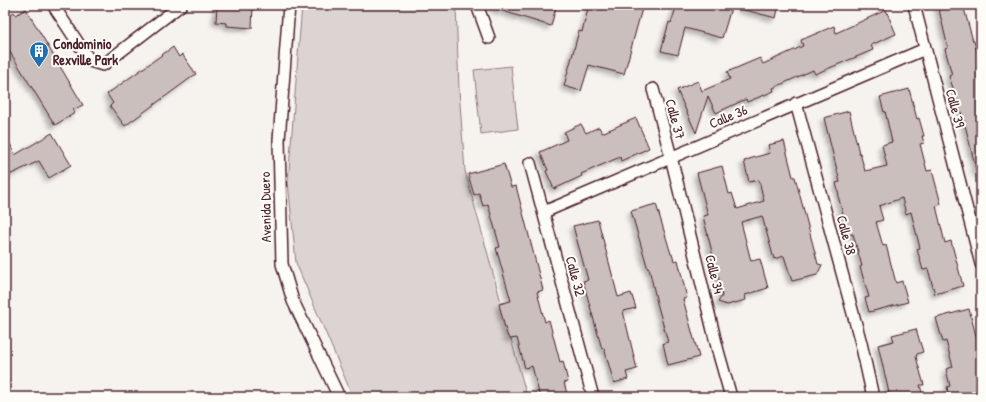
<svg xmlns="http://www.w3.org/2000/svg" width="986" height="402" font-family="'Patrick Hand',sans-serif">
  <defs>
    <filter id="shadow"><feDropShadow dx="-3.5" dy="3.5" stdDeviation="2" flood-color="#0004"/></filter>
  </defs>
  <rect width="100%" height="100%" fill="#f6f3ef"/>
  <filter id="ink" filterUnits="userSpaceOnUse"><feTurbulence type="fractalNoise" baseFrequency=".025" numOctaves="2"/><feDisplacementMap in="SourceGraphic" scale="8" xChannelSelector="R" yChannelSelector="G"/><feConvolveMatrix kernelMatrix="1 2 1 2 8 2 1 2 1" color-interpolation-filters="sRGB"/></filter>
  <g filter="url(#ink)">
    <g fill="#dcd4d2" stroke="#937a7e">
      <polygon points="302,5 456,5 459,90 465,171 527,397 353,397 296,263 288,182"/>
      <polygon points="511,66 518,129 481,134 474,70"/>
    </g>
    <g fill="#cbbfbe" stroke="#4a1f2b" filter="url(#shadow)">
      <polygon points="217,5 253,5 252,28 227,26 227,23 216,22"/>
      <polygon points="493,5 547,5 556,7 551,26 493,8"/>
      <polygon points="589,5 643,5 624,74 589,65 581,91 564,86 579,31 582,32"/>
      <polygon points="677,5 732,5 722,38 685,28 678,55 661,51 669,22 671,23"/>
      <polygon points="742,5 779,5 776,18 741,9"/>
      <polygon points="938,5 963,5 973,41 974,41 978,55 979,55 981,62 981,172 977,173 964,121 949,76 952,75 945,49 948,48"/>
      <polygon points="26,9 83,105 73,110 75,113 55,125 5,44 5,18 14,12 16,15"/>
      <polygon points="886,10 896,34 871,45 873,50 815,74 813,70 773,88 774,91 747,102 746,99 716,113 708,96 696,133 677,90 698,81 702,91 730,79 727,72 760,58 763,64 803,46 801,40 834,26 836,33"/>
      <polygon points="173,47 179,57 182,54 196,74 125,126 110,106 113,103 107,94"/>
      <polygon points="909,89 917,119 919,118 924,136 922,136 924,143 920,144 927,171 932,170 941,204 936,206 945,243 951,241 963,286 935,294 928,269 923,270 917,249 920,248 911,212 906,214 902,198 879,206 883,220 876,222 883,246 886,245 896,283 902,281 908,302 869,312 865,298 869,297 860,267 862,266 853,234 849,235 838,196 839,195 836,183 840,182 824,118 849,111 859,153 860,153 865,171 887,166 882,145 892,142 885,111 884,112 880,97"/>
      <polygon points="636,118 649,148 621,161 620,157 581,174 582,176 554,189 546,171 548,170 540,152 567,140 564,132 581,124 586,133 599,127 602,133"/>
      <polygon points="5,132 15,155 52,133 71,165 49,178 39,161 5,177"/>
      <polygon points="784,141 793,177 795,177 818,264 822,265 817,275 792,281 784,256 774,259 762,216 741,222 751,261 760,259 768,288 745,295 746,300 727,305 718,302 722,296 718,275 716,276 711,256 713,256 703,216 708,215 697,173 722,166 729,194 732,193 737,209 764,201 759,180 749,182 744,161 749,160 749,159 770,153 768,145"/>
      <polygon points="504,164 511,187 516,186 543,290 537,292 545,322 549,320 560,362 563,361 568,382 564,383 568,397 540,397 532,366 525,368 517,338 510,339 509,337 508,337 505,328 499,304 511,301 496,248 500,247 488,204 483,206 479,193 474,195 468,174"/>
      <polygon points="656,204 671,254 672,254 674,261 678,260 687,298 683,299 699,357 668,365 663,343 668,342 657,303 649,268 648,269 631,211"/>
      <polygon points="598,220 618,297 631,293 636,308 623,311 637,369 626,372 628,379 614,383 604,348 602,349 583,281 588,280 573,226"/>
      <polygon points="969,309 981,355 981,394 968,397 949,397 947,387 950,386 946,369 953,367 946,341 943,342 936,318"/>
      <polygon points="916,329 923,352 917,354 916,357 924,385 920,385 923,397 890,397 878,345 894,341 892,335"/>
    </g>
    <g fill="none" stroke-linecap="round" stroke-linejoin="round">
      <g stroke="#4a1f2b" stroke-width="14">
        <g id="street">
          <polyline points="53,5 90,61 103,65 181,5"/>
          <polyline points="289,5 279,140 282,264 293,301 339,397"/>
          <polyline points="477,5 489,38"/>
          <polyline points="914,5 981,264"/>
          <polyline points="653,89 671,157 718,351 731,397"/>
          <polyline points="796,103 861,343 873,397"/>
          <polyline points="530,163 593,397"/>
          <polyline points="544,212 925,49"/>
        </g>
      </g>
      <use href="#street" stroke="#fdfcf7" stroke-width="11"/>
    </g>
  </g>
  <defs>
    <g id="building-pin" transform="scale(1)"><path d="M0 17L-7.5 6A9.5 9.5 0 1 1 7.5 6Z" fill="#1f6fb2" stroke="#fdfcf7"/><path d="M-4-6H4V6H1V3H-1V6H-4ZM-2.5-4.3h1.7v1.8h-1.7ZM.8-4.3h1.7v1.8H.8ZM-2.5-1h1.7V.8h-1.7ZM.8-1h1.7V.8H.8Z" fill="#fff"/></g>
  </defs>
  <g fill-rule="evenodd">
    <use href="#building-pin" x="39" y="51"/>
  </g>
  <g text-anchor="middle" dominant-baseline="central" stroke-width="4" stroke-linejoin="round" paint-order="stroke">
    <g font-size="14" font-weight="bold" fill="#4a1f2b" stroke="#fdfcf7" text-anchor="start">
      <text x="53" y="43">Condominio<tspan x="53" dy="16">Rexville Park</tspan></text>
    </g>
    <g font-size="14" fill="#4a1f2b" stroke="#fdfcf7">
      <text transform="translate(956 108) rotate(75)">Calle 39</text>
      <text transform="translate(728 116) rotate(-23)">Calle 36</text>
      <text transform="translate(676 119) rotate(75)">Calle 37</text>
      <text transform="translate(265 207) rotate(-91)">Avenida Duero</text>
      <text transform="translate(847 235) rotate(75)">Calle 38</text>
      <text transform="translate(715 274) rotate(76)">Calle 34</text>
      <text transform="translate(576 276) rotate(75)">Calle 32</text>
    </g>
  </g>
  <rect width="986" height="402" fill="none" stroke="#fdfcf7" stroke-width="20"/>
  <rect x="10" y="10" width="966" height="382" fill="none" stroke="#4a1f2b" stroke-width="1.5" filter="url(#ink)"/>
</svg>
